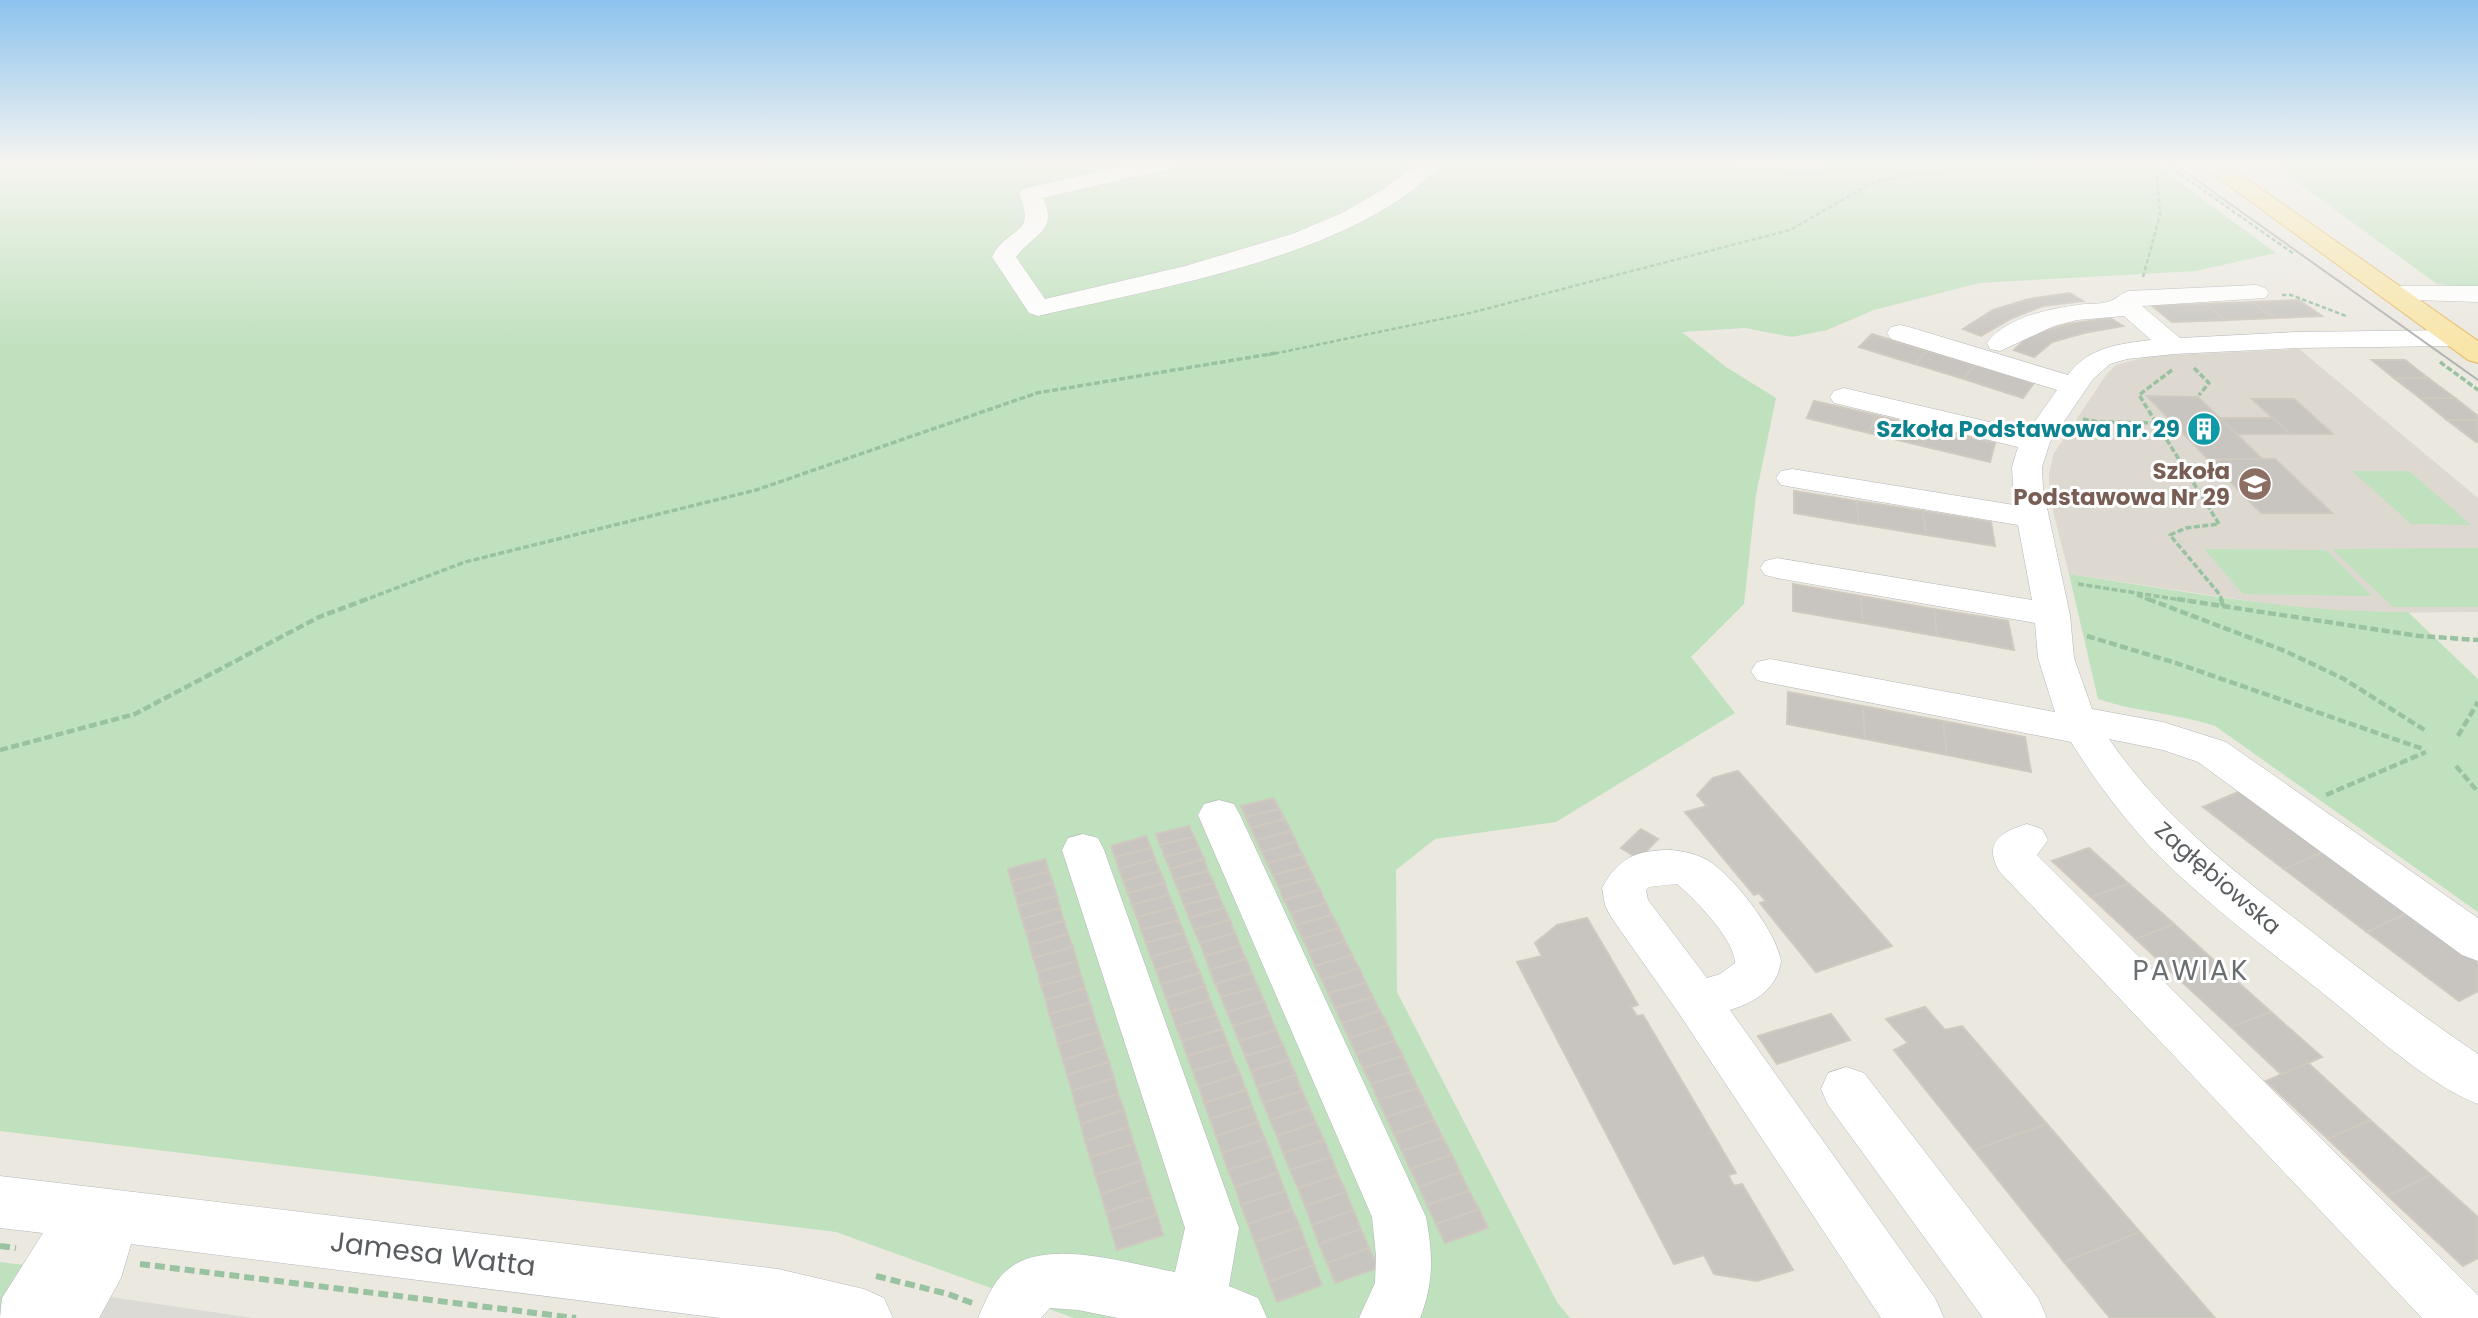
<svg xmlns="http://www.w3.org/2000/svg" width="2478" height="1318" font-family="Poppins,sans-serif">
  <rect width="100%" height="100%" fill="#ebe8e0"/>
  <polygon fill="#dcdad5" points="104,1296 253,1318 92,1318"/>
  <polygon fill="#ddd9d1" points="2299,349 2478,498 2478,612 2351,613 2289,607 2069,574 2049,495 2049,474 2054,453 2106,375 2116,365 2150,356"/>
  <g fill="#c0e1be">
    <polygon points="0,162 1682,162 1824,171 1821,162 2152,162 2276,253 2196,271 1979,283 1874,310 1827,330 1792,337 1745,328 1682,332 1726,367 1776,398 1756,495 1744,604 1691,657 1735,713 1556,822 1435,839 1396,870 1397,992 1557,1302 1570,1318 1074,1318 836,1232 0,1131"/>
    <polygon points="2269,162 2478,162 2478,288 2437,284"/>
    <polygon points="2352,471 2409,471 2471,525 2411,524"/>
    <polygon points="2478,548 2478,607 2393,607 2332,549"/>
    <polygon points="2204,549 2326,550 2372,596 2243,594"/>
    <path d="M 2069,574 C 2182,591 2295,613 2408,612 L 2478,679 L 2478,912 L 2215,726 C 2177,713 2135,712 2098,699 Z"/>
    <polygon points="0,1262 24,1265 0,1318"/>
  </g>
  <g fill="#c8c5c0" stroke="#cfc9bf" stroke-width="2">
    <polygon points="2070,293 2083,301 2043,306 2012,318 1981,336 1963,329 1993,310 2029,299"/>
    <polygon points="2299,300 2322,316 2274,318 2252,302"/>
    <polygon points="2252,302 2274,318 2226,320 2205,304"/>
    <polygon points="2205,304 2226,320 2172,322 2152,306"/>
    <polygon points="2110,318 2123,326 2084,333 2052,342 2034,357 2014,350 2030,335 2068,324"/>
    <polygon points="1872,334 1927,351 1915,364 1859,347"/>
    <polygon points="1927,351 1975,365 1964,379 1915,364"/>
    <polygon points="2372,360 2405,360 2428,378 2394,378"/>
    <polygon points="1975,365 2034,383 2023,398 1964,379"/>
    <polygon points="2394,378 2428,378 2455,398 2420,398"/>
    <polygon points="2147,396 2198,397 2262,459 2208,459"/>
    <polygon points="2420,398 2455,398 2478,416 2478,420 2447,420"/>
    <polygon points="2252,399 2294,399 2333,434 2290,434"/>
    <polygon points="1814,401 1875,415 1869,433 1807,418"/>
    <polygon points="1875,415 1929,428 1923,446 1869,433"/>
    <polygon points="2220,418 2273,418 2290,434 2236,434"/>
    <polygon points="2447,420 2478,420 2478,442 2476,442"/>
    <polygon points="1929,428 1995,443 1990,462 1923,446"/>
    <polygon points="2208,459 2275,459 2332,513 2261,513"/>
    <polygon points="1794,491 1857,501 1859,524 1794,513"/>
    <polygon points="1857,501 1923,511 1926,535 1859,524"/>
    <polygon points="1923,511 1991,522 1995,546 1926,535"/>
    <polygon points="1793,584 1861,596 1863,623 1793,611"/>
    <polygon points="1861,596 1934,609 1937,636 1863,623"/>
    <polygon points="1934,609 2008,621 2014,650 1937,636"/>
    <polygon points="1788,692 1863,706 1865,739 1787,724"/>
    <polygon points="1863,706 1943,721 1947,755 1865,739"/>
    <polygon points="1943,721 2025,737 2031,772 1947,755"/>
    <polygon points="1738,771 1892,946 1816,972 1760,903 1766,901 1759,893 1754,895 1685,812 1707,806 1697,795 1713,778"/>
    <polygon points="2243,790 2325,851 2284,869 2203,807"/>
    <polygon points="1274,798 1279,809 1246,817 1241,806"/>
    <polygon points="1279,809 1285,819 1251,828 1246,817"/>
    <polygon points="1285,819 1291,831 1256,840 1251,828"/>
    <polygon points="1189,826 1194,837 1160,845 1156,834"/>
    <polygon points="1641,829 1658,839 1639,859 1621,848"/>
    <polygon points="1291,831 1296,842 1262,852 1256,840"/>
    <polygon points="1146,836 1151,848 1115,857 1111,846"/>
    <polygon points="1194,837 1199,848 1165,857 1160,845"/>
    <polygon points="1296,842 1302,854 1267,863 1262,852"/>
    <polygon points="1151,848 1155,859 1119,869 1115,857"/>
    <polygon points="1199,848 1204,859 1170,869 1165,857"/>
    <polygon points="2089,848 2129,884 2091,897 2052,861"/>
    <polygon points="2325,851 2409,912 2367,932 2284,869"/>
    <polygon points="1302,854 1308,866 1273,875 1267,863"/>
    <polygon points="1045,859 1049,872 1011,881 1008,869"/>
    <polygon points="1155,859 1160,871 1123,881 1119,869"/>
    <polygon points="1204,859 1208,871 1174,880 1170,869"/>
    <polygon points="1308,866 1314,878 1279,887 1273,875"/>
    <polygon points="1160,871 1165,883 1128,893 1123,881"/>
    <polygon points="1208,871 1214,883 1179,892 1174,880"/>
    <polygon points="1049,872 1053,883 1015,894 1011,881"/>
    <polygon points="1314,878 1320,890 1284,900 1279,887"/>
    <polygon points="1053,883 1057,896 1018,906 1015,894"/>
    <polygon points="1165,883 1169,895 1132,905 1128,893"/>
    <polygon points="1214,883 1219,896 1184,905 1179,892"/>
    <polygon points="2129,884 2174,924 2136,939 2091,897"/>
    <polygon points="1320,890 1326,903 1291,913 1284,900"/>
    <polygon points="1169,895 1174,907 1137,917 1132,905"/>
    <polygon points="1057,896 1060,908 1022,919 1018,906"/>
    <polygon points="1219,896 1224,908 1189,918 1184,905"/>
    <polygon points="1326,903 1332,915 1296,925 1291,913"/>
    <polygon points="1174,907 1179,920 1141,930 1137,917"/>
    <polygon points="1060,908 1064,921 1026,932 1022,919"/>
    <polygon points="1224,908 1230,920 1194,930 1189,918"/>
    <polygon points="2409,912 2478,962 2478,991 2459,1001 2367,932"/>
    <polygon points="1332,915 1339,928 1303,939 1296,925"/>
    <polygon points="1587,918 1638,1005 1631,1007 1637,1016 1643,1015 1736,1173 1728,1175 1734,1186 1742,1184 1793,1270 1757,1281 1714,1274 1704,1255 1674,1264 1517,962 1542,956 1535,943 1557,925"/>
    <polygon points="1179,920 1184,933 1146,943 1141,930"/>
    <polygon points="1230,920 1235,933 1200,943 1194,930"/>
    <polygon points="1064,921 1068,934 1030,945 1026,932"/>
    <polygon points="2174,924 2220,966 2181,981 2136,939"/>
    <polygon points="1339,928 1345,941 1309,952 1303,939"/>
    <polygon points="1184,933 1189,946 1151,957 1146,943"/>
    <polygon points="1235,933 1240,946 1205,956 1200,943"/>
    <polygon points="1068,934 1073,947 1033,958 1030,945"/>
    <polygon points="1345,941 1352,955 1315,966 1309,952"/>
    <polygon points="1189,946 1194,959 1156,970 1151,957"/>
    <polygon points="1240,946 1246,959 1210,970 1205,956"/>
    <polygon points="1073,947 1077,961 1038,972 1033,958"/>
    <polygon points="1352,955 1359,968 1322,980 1315,966"/>
    <polygon points="1194,959 1200,973 1161,984 1156,970"/>
    <polygon points="1246,959 1252,973 1215,984 1210,970"/>
    <polygon points="1077,961 1081,975 1041,986 1038,972"/>
    <polygon points="2220,966 2271,1012 2231,1027 2181,981"/>
    <polygon points="1359,968 1366,983 1328,993 1322,980"/>
    <polygon points="1200,973 1205,986 1166,998 1161,984"/>
    <polygon points="1252,973 1258,987 1221,997 1215,984"/>
    <polygon points="1081,975 1085,988 1046,1000 1041,986"/>
    <polygon points="1366,983 1373,997 1335,1008 1328,993"/>
    <polygon points="1205,986 1210,1000 1171,1012 1166,998"/>
    <polygon points="1258,987 1264,1001 1227,1012 1221,997"/>
    <polygon points="1085,988 1090,1003 1049,1014 1046,1000"/>
    <polygon points="1373,997 1380,1011 1342,1023 1335,1008"/>
    <polygon points="1210,1000 1216,1015 1176,1026 1171,1012"/>
    <polygon points="1264,1001 1270,1015 1233,1026 1227,1012"/>
    <polygon points="1090,1003 1094,1017 1054,1029 1049,1014"/>
    <polygon points="1925,1007 1945,1030 1962,1026 2047,1124 1974,1150 1894,1050 1908,1043 1886,1019"/>
    <polygon points="1380,1011 1388,1026 1349,1038 1342,1023"/>
    <polygon points="2271,1012 2322,1057 2282,1075 2231,1027"/>
    <polygon points="1831,1014 1850,1040 1777,1064 1758,1036"/>
    <polygon points="1216,1015 1222,1029 1182,1041 1176,1026"/>
    <polygon points="1270,1015 1276,1030 1239,1041 1233,1026"/>
    <polygon points="1094,1017 1099,1032 1058,1044 1054,1029"/>
    <polygon points="1388,1026 1395,1041 1356,1053 1349,1038"/>
    <polygon points="1222,1029 1228,1044 1187,1056 1182,1041"/>
    <polygon points="1276,1030 1283,1045 1245,1056 1239,1041"/>
    <polygon points="1099,1032 1104,1047 1063,1060 1058,1044"/>
    <polygon points="1395,1041 1403,1056 1363,1068 1356,1053"/>
    <polygon points="1228,1044 1233,1059 1193,1071 1187,1056"/>
    <polygon points="1283,1045 1289,1060 1251,1071 1245,1056"/>
    <polygon points="1104,1047 1109,1062 1067,1075 1063,1060"/>
    <polygon points="1403,1056 1410,1072 1371,1084 1363,1068"/>
    <polygon points="1233,1059 1240,1074 1199,1087 1193,1071"/>
    <polygon points="1289,1060 1296,1075 1257,1087 1251,1071"/>
    <polygon points="1109,1062 1114,1078 1072,1091 1067,1075"/>
    <polygon points="2308,1063 2370,1120 2328,1139 2266,1081"/>
    <polygon points="1410,1072 1418,1088 1378,1100 1371,1084"/>
    <polygon points="1240,1074 1246,1090 1204,1103 1199,1087"/>
    <polygon points="1296,1075 1302,1091 1263,1103 1257,1087"/>
    <polygon points="1114,1078 1118,1094 1076,1107 1072,1091"/>
    <polygon points="1418,1088 1426,1104 1386,1117 1378,1100"/>
    <polygon points="1246,1090 1252,1106 1210,1119 1204,1103"/>
    <polygon points="1302,1091 1309,1107 1270,1120 1263,1103"/>
    <polygon points="1118,1094 1124,1110 1081,1124 1076,1107"/>
    <polygon points="1426,1104 1434,1120 1394,1134 1386,1117"/>
    <polygon points="1252,1106 1258,1122 1216,1136 1210,1119"/>
    <polygon points="1309,1107 1316,1123 1277,1136 1270,1120"/>
    <polygon points="1124,1110 1129,1127 1085,1141 1081,1124"/>
    <polygon points="1434,1120 1443,1138 1402,1151 1394,1134"/>
    <polygon points="2370,1120 2431,1175 2388,1196 2328,1139"/>
    <polygon points="1258,1122 1265,1139 1222,1153 1216,1136"/>
    <polygon points="1316,1123 1324,1140 1283,1153 1277,1136"/>
    <polygon points="2047,1124 2140,1232 2064,1262 1974,1150"/>
    <polygon points="1129,1127 1134,1144 1090,1157 1085,1141"/>
    <polygon points="1443,1138 1452,1155 1410,1169 1402,1151"/>
    <polygon points="1265,1139 1272,1156 1228,1170 1222,1153"/>
    <polygon points="1324,1140 1331,1157 1290,1170 1283,1153"/>
    <polygon points="1134,1144 1140,1162 1095,1175 1090,1157"/>
    <polygon points="1452,1155 1460,1172 1419,1187 1410,1169"/>
    <polygon points="1272,1156 1278,1173 1235,1187 1228,1170"/>
    <polygon points="1331,1157 1338,1175 1298,1188 1290,1170"/>
    <polygon points="1140,1162 1145,1179 1101,1194 1095,1175"/>
    <polygon points="1460,1172 1469,1191 1427,1205 1419,1187"/>
    <polygon points="1278,1173 1285,1191 1241,1205 1235,1187"/>
    <polygon points="1338,1175 1346,1192 1305,1206 1298,1188"/>
    <polygon points="2431,1175 2478,1217 2478,1258 2463,1266 2388,1196"/>
    <polygon points="1145,1179 1151,1197 1106,1212 1101,1194"/>
    <polygon points="1285,1191 1292,1209 1248,1224 1241,1205"/>
    <polygon points="1469,1191 1479,1209 1436,1224 1427,1205"/>
    <polygon points="1346,1192 1353,1210 1312,1225 1305,1206"/>
    <polygon points="1151,1197 1157,1215 1111,1230 1106,1212"/>
    <polygon points="1292,1209 1300,1227 1255,1242 1248,1224"/>
    <polygon points="1479,1209 1488,1228 1445,1243 1436,1224"/>
    <polygon points="1353,1210 1361,1229 1319,1244 1312,1225"/>
    <polygon points="1157,1215 1163,1235 1117,1250 1111,1230"/>
    <polygon points="1300,1227 1307,1246 1262,1262 1255,1242"/>
    <polygon points="1361,1229 1369,1248 1327,1263 1319,1244"/>
    <polygon points="2140,1232 2215,1318 2110,1318 2064,1262"/>
    <polygon points="1307,1246 1314,1265 1269,1282 1262,1262"/>
    <polygon points="1369,1248 1378,1268 1335,1283 1327,1263"/>
    <polygon points="1314,1265 1322,1285 1277,1302 1269,1282"/>
  </g>
  <g fill="none" stroke-linecap="round" stroke-linejoin="round">
    <g stroke="#b3b6ba" stroke-width="1">
      <g id="minor">
        <path d="M 1140,162 L 1179,162 L 1176,167 L 1043,198 C 1059,231 1033,234 1016,257 L 1045,299 L 1185,266 L 1292,234 L 1342,213 L 1387,187 L 1420,162 L 1444,162 C 1437,172 1425,179 1416,187 C 1324,261 1152,289 1038,316 L 1029,313 L 992,257 C 1006,226 1038,237 1019,194 L 1022,189 Z"/>
        <path d="M 2256,285 L 2265,288 L 2269,293 L 2265,298 L 2142,306 L 2180,338 L 2296,332 L 2454,330 L 2463,332 L 2467,338 L 2463,344 L 2454,346 L 2296,348 L 2174,354 L 2127,359 L 2110,364 L 2093,379 L 2050,442 L 2042,467 L 2043,489 L 2070,615 L 2074,658 L 2092,709 L 2163,722 L 2226,742 L 2478,918 L 2478,961 L 2462,955 L 2198,762 L 2163,750 L 2109,739 C 2161,815 2233,871 2306,927 C 2362,971 2419,1014 2478,1054 L 2478,1104 C 2432,1087 2374,1035 2335,1003 C 2276,955 2213,910 2159,856 C 2126,822 2096,782 2071,742 L 1770,683 L 1757,680 L 1751,671 L 1757,662 L 1770,659 L 2055,712 L 2038,658 L 2035,623 L 1777,578 L 1765,575 L 1760,568 L 1765,561 L 1777,558 L 2032,600 L 2018,525 L 1792,487 L 1781,485 L 1776,478 L 1781,471 L 1792,469 L 2014,505 L 2012,467 L 2018,447 L 1834,403 L 1830,397 L 1834,391 L 1844,388 L 2028,431 L 2057,390 L 1891,339 L 1887,333 L 1891,327 L 1900,325 L 1909,327 L 2068,375 C 2088,347 2119,344 2151,340 L 2124,316 L 2077,320 L 2054,326 L 2000,351 L 1990,349 L 1987,343 C 2004,318 2049,309 2077,305 C 2087,303 2101,305 2110,301 C 2117,299 2121,293 2129,291 Z"/>
        <polygon points="2394,286 2478,286 2478,302 2385,299 2381,294 2385,289"/>
        <path d="M 1219,800 L 1234,804 L 1240,815 L 1426,1217 C 1433,1254 1434,1283 1420,1318 L 1359,1318 L 1375,1283 L 1376,1256 L 1372,1217 L 1198,815 L 1204,804 Z"/>
        <path d="M 2027,824 L 2042,829 L 2048,840 L 2037,855 L 2478,1295 L 2478,1318 L 2422,1318 L 1999,871 C 1983,842 2001,832 2027,824 Z"/>
        <path d="M 1083,834 L 1098,838 L 1104,850 L 1239,1228 L 1229,1286 L 1258,1298 L 1267,1318 L 1118,1318 L 1078,1310 L 1050,1308 L 1041,1318 L 978,1318 C 985,1302 993,1282 1006,1271 C 1044,1236 1129,1264 1175,1272 L 1185,1228 L 1062,850 L 1068,838 Z"/>
        <path d="M 1671,850 C 1682,851 1697,854 1707,860 C 1733,875 1776,931 1781,961 C 1777,989 1756,1002 1730,1010 L 1935,1298 L 1944,1318 L 1881,1318 L 1680,1015 L 1611,917 L 1605,905 L 1602,888 C 1618,858 1636,850 1671,850 ZM 1677,884 C 1694,898 1735,940 1735,963 L 1720,974 L 1707,978 L 1648,900 L 1646,890 L 1649,887 Z"/>
        <polygon points="1846,1067 1864,1073 2038,1298 2047,1318 1983,1318 1828,1105 1821,1089 1828,1073"/>
        <polygon points="0,1176 778,1269 864,1289 884,1298 893,1318 720,1318 131,1244 121,1278 99,1318 0,1318 2,1298 43,1233 0,1228"/>
      </g>
    </g>
    <g stroke="#e5b65f" stroke-width="2">
      <polygon id="major" points="2197,162 2223,162 2478,341 2478,363 2468,360"/>
    </g>
    <g stroke="#98c2a0" stroke-width="2.5" stroke-dasharray="4.5 2.5" stroke-linecap="butt">
      <polyline points="2163,162 2294,254"/>
      <polyline points="2143,277 2160,215 2156,162"/>
      <polyline points="2282,295 2291,295 2346,316"/>
      <polyline points="1268,355 1470,313 1790,230 1874,182 1909,175 1947,173 1955,168 1952,162"/>
    </g>
    <g stroke="#98c2a0" stroke-width="3.5" stroke-dasharray="6 2.5" stroke-linecap="butt">
      <polyline points="2440,362 2478,390"/>
      <polyline points="2194,368 2209,383 2199,395"/>
      <polyline points="2172,370 2139,395 2219,524 2186,528 2170,535 2220,595 2222,601"/>
      <polyline points="2083,419 2099,422 2173,423"/>
      <polyline points="2078,584 2188,601"/>
      <polyline points="2137,595 2152,601"/>
      <polyline points="362,601 465,562 756,490 1037,393 1276,353"/>
    </g>
    <g stroke="#98c2a0" stroke-width="4.5" stroke-dasharray="8 3.5" stroke-linecap="butt">
      <polyline points="2148,599 2285,651 2344,679 2426,731"/>
      <polyline points="2177,599 2419,636 2478,640"/>
      <polyline points="2221,599 2223,606"/>
      <polyline points="2087,636 2176,663 2423,749"/>
      <polyline points="2458,736 2478,702"/>
      <polyline points="0,750 135,714 319,617 367,599"/>
      <polyline points="2456,766 2478,792"/>
      <polyline points="2326,795 2426,752"/>
    </g>
    <g stroke="#98c2a0" stroke-width="6" stroke-dasharray="10 5" stroke-linecap="butt">
      <polyline points="0,1246 16,1248"/>
      <polyline points="140,1264 576,1318"/>
      <polyline points="876,1276 948,1294 972,1303"/>
    </g>
    <use href="#minor" fill="#fff" fill-rule="evenodd"/>
    <use href="#major" fill="#f8e5a8" fill-rule="evenodd"/>
    <polyline stroke="#b1b2b2" stroke-width="2" points="2171,162 2478,380"/>
  </g>
  <linearGradient id="sky" x2="0" y2="1"><stop stop-color="#8cc3ee"/><stop offset="0.47" stop-color="#f6f5f1"/><stop offset="1" stop-color="#f6f5f1" stop-opacity="0"/></linearGradient>
  <rect width="2478" height="347" fill="url(#sky)"/>
  <defs>
    <g id="building-disc" transform="scale(1.75)"><circle r="9.5" fill="#0f9aa8" stroke="#fff"/><path d="M-4-6H4V6H1V3H-1V6H-4ZM-2.5-4.3h1.7v1.8h-1.7ZM.8-4.3h1.7v1.8H.8ZM-2.5-1h1.7V.8h-1.7ZM.8-1h1.7V.8H.8Z" fill="#fff"/></g>
    <g id="school-disc" transform="scale(1.75)"><circle r="9.5" fill="#8d6e63" stroke="#fff"/><path d="M0-5L7-2L0 1L-7-2ZM-4 1L0 2.5L4 1V4Q0 6-4 4Z" fill="#fff"/></g>
  </defs>
  <g fill-rule="evenodd">
    <use href="#building-disc" x="2204" y="429"/>
    <use href="#school-disc" x="2255" y="484"/>
  </g>
  <g text-anchor="middle" dominant-baseline="central" stroke-width="6" stroke-linejoin="round" paint-order="stroke">
    <g font-size="23" font-weight="bold" fill="#0d838f" stroke="#fff" text-anchor="end">
      <text x="2180" y="429">Szkoła Podstawowa nr. 29</text>
    </g>
    <g font-size="23" font-weight="bold" fill="#785e54" stroke="#fff" text-anchor="end">
      <text x="2230" y="471">Szkoła<tspan x="2230" dy="26">Podstawowa Nr 29</tspan></text>
    </g>
    <g font-size="23" fill="#595d60" stroke="#fff">
      <text transform="translate(2218 878) rotate(41)">Zagłębiowska</text>
    </g>
    <g font-size="28" letter-spacing="2" fill="#6a6f72" stroke="#fff">
      <text x="2191" y="970">PAWIAK</text>
    </g>
    <g font-size="28" fill="#595d60" stroke="#fff">
      <text transform="translate(433 1254) rotate(7)">Jamesa Watta</text>
    </g>
  </g>
</svg>
